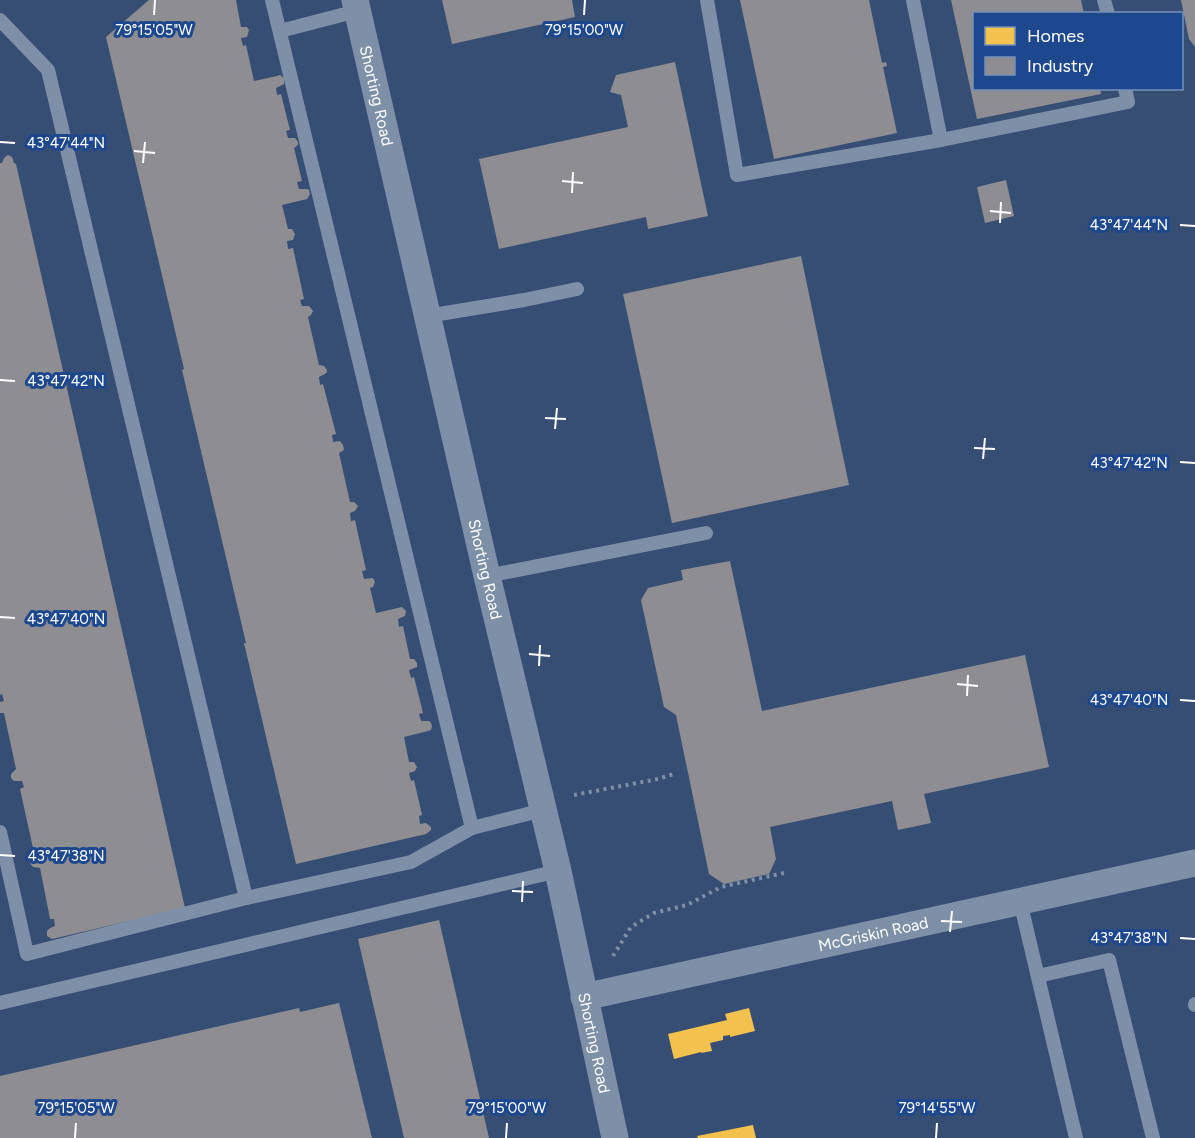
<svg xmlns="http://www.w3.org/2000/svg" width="1195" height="1138" font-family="Figtree,sans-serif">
  <rect width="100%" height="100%" fill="#374e74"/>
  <g fill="#f2c14e">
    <polygon points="749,1008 755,1031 730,1037 730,1035 723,1036 723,1040 710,1043 712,1051 701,1053 701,1052 674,1059 668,1034 727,1020 725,1014"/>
    <polygon points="753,1125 756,1138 698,1138 697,1136"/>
  </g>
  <g fill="#8d8d92">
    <polygon points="149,0 236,0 241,27 247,27 249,30 247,37 241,38 243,46 246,45 254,81 277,76 280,75 284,78 284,84 276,88 277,95 281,94 290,130 286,131 288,138 295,138 298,142 298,145 294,148 302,181 297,182 299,189 307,189 309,190 310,194 307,199 282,205 288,229 292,229 295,234 293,240 287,241 288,249 293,248 304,299 300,300 302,306 309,306 313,311 311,315 308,317 319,365 324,366 327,370 327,372 325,374 319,377 320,385 323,384 336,434 332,435 333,442 340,441 343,445 344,450 339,453 350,502 354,502 358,506 355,511 350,513 351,521 355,520 366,570 362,571 364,579 373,578 375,582 373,587 370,588 376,613 402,607 406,611 405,616 398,619 399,627 403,626 410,659 414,659 417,663 417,667 409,670 411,678 414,677 423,713 419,714 421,721 429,721 431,723 432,726 431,730 428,731 404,737 409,762 414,762 417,767 415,771 409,773 411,781 414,780 422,815 419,816 420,824 426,823 431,827 431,830 426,834 296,864 244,643 246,643 182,370 184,369 106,37"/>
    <polygon points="442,0 572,0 575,17 452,44"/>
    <polygon points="740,0 869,0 882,63 886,62 887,66 883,67 897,133 774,159"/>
    <polygon points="951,0 1081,0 1084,14 974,14 974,88 1100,88 1101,94 977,119"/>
    <polygon points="1181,0 1195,0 1195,47 1189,39"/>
    <polygon points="675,62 708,216 648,229 646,217 499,249 479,159 628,127 621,95 610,92 616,75"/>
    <polygon points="8,155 12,157 14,163 16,164 185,908 52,939 47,936 47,931 50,928 55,926 54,919 50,919 40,868 33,867 30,863 32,857 38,855 37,848 33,848 20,789 24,787 22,781 14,781 11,778 11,774 16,769 4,713 0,713 0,702 4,701 2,694 0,695 0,163 2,163 4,158"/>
    <polygon points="1006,180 1014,216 985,223 977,187"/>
    <polygon points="801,256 849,485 672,523 623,294"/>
    <polygon points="730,561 762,711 1025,655 1049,767 924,794 931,823 898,830 892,801 770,827 776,859 769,874 724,884 709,874 676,715 664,707 641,600 648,588 683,580 681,570"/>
    <polygon points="439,920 489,1138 404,1138 358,939"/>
    <polygon points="339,1003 372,1138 0,1138 0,1076 299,1008 300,1012"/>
  </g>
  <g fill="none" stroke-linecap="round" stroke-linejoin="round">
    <g stroke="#7e8fa8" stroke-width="4" stroke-dasharray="3 4.5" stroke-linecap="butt">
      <polyline points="574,795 658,779 674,774"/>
      <polyline points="613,956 631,927 654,913 687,905 721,887 784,873"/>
    </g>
    <g stroke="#7e8fa8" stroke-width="14">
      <polyline points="272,0 472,828"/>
      <polyline points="707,0 737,175 941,140 1128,102 1125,88"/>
      <polyline points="913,0 941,140"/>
      <polyline points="1104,0 1108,14"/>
      <polyline points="0,20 48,70 246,898 27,954 0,832"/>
      <polyline points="280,31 357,11"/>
      <polyline points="427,316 524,300 577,289"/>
      <polyline points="487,576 706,533"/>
      <polyline points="246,898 411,862 472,828 543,810"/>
      <polyline points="1020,901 1076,1138"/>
      <polyline points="1038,976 1109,960 1153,1138"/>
      <polyline points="0,1003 558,871"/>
      <polyline points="1195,1004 1195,1005"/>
    </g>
    <g stroke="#7e8fa8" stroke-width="27">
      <path id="s1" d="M 355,0 L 487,576 L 558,871 L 615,1138"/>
      <path id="s2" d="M 584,997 L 1195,863"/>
    </g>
  </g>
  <path fill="none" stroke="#fff" stroke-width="2" d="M 154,15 L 155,0M 584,15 L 585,0M 0,142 L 15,143M 134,151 L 155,153M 143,163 L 145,142M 562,181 L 583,183M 572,193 L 573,172M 990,211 L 1011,213M 1000,223 L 1001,202M 1180,225 L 1195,226M 0,380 L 15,381M 545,418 L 566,419M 555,429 L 557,408M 974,448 L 995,449M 983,459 L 985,438M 1180,462 L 1195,463M 0,617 L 15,618M 529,654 L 550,656M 539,666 L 540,645M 957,684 L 978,686M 967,696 L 968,675M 1180,700 L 1195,701M 0,855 L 15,856M 512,891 L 533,892M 522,902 L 523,881M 941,921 L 962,922M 950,932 L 952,911M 1180,938 L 1195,939M 75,1138 L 76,1123M 506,1138 L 507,1123M 936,1138 L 937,1123"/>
  <g text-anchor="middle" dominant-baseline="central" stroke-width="6" stroke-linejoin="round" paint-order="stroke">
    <g font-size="16" fill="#fff" stroke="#1d488e">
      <text stroke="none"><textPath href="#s1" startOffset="98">Shorting Road</textPath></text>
      <text stroke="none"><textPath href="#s1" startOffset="584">Shorting Road</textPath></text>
      <text stroke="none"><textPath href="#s2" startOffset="296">McGriskin Road</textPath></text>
      <text stroke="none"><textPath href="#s1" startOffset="1070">Shorting Road</textPath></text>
    </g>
  </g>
  <g font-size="15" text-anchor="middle" fill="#fff" stroke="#1d488e" stroke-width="6" stroke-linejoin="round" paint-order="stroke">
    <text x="154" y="35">79°15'05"W</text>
    <text x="584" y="35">79°15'00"W</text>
    <text x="66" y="148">43°47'44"N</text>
    <text x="1129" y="230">43°47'44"N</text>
    <text x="66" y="386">43°47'42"N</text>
    <text x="1129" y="468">43°47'42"N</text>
    <text x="66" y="624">43°47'40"N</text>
    <text x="1129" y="705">43°47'40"N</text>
    <text x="66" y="861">43°47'38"N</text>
    <text x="1129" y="943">43°47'38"N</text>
    <text x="76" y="1113">79°15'05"W</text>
    <text x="507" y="1113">79°15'00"W</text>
    <text x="937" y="1113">79°14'55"W</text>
  </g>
  <rect x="973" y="12" width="210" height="78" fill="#1d488e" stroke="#7791bb" stroke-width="1.5"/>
  <rect x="985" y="27" width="30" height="18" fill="#f2c14e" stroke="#7791bb" stroke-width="1.5"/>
  <text x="1027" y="42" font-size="18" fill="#ffffff">Homes</text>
  <rect x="985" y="57" width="30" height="18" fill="#8d8d92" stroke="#7791bb" stroke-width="1.5"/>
  <text x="1027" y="72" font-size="18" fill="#ffffff">Industry</text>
</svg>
